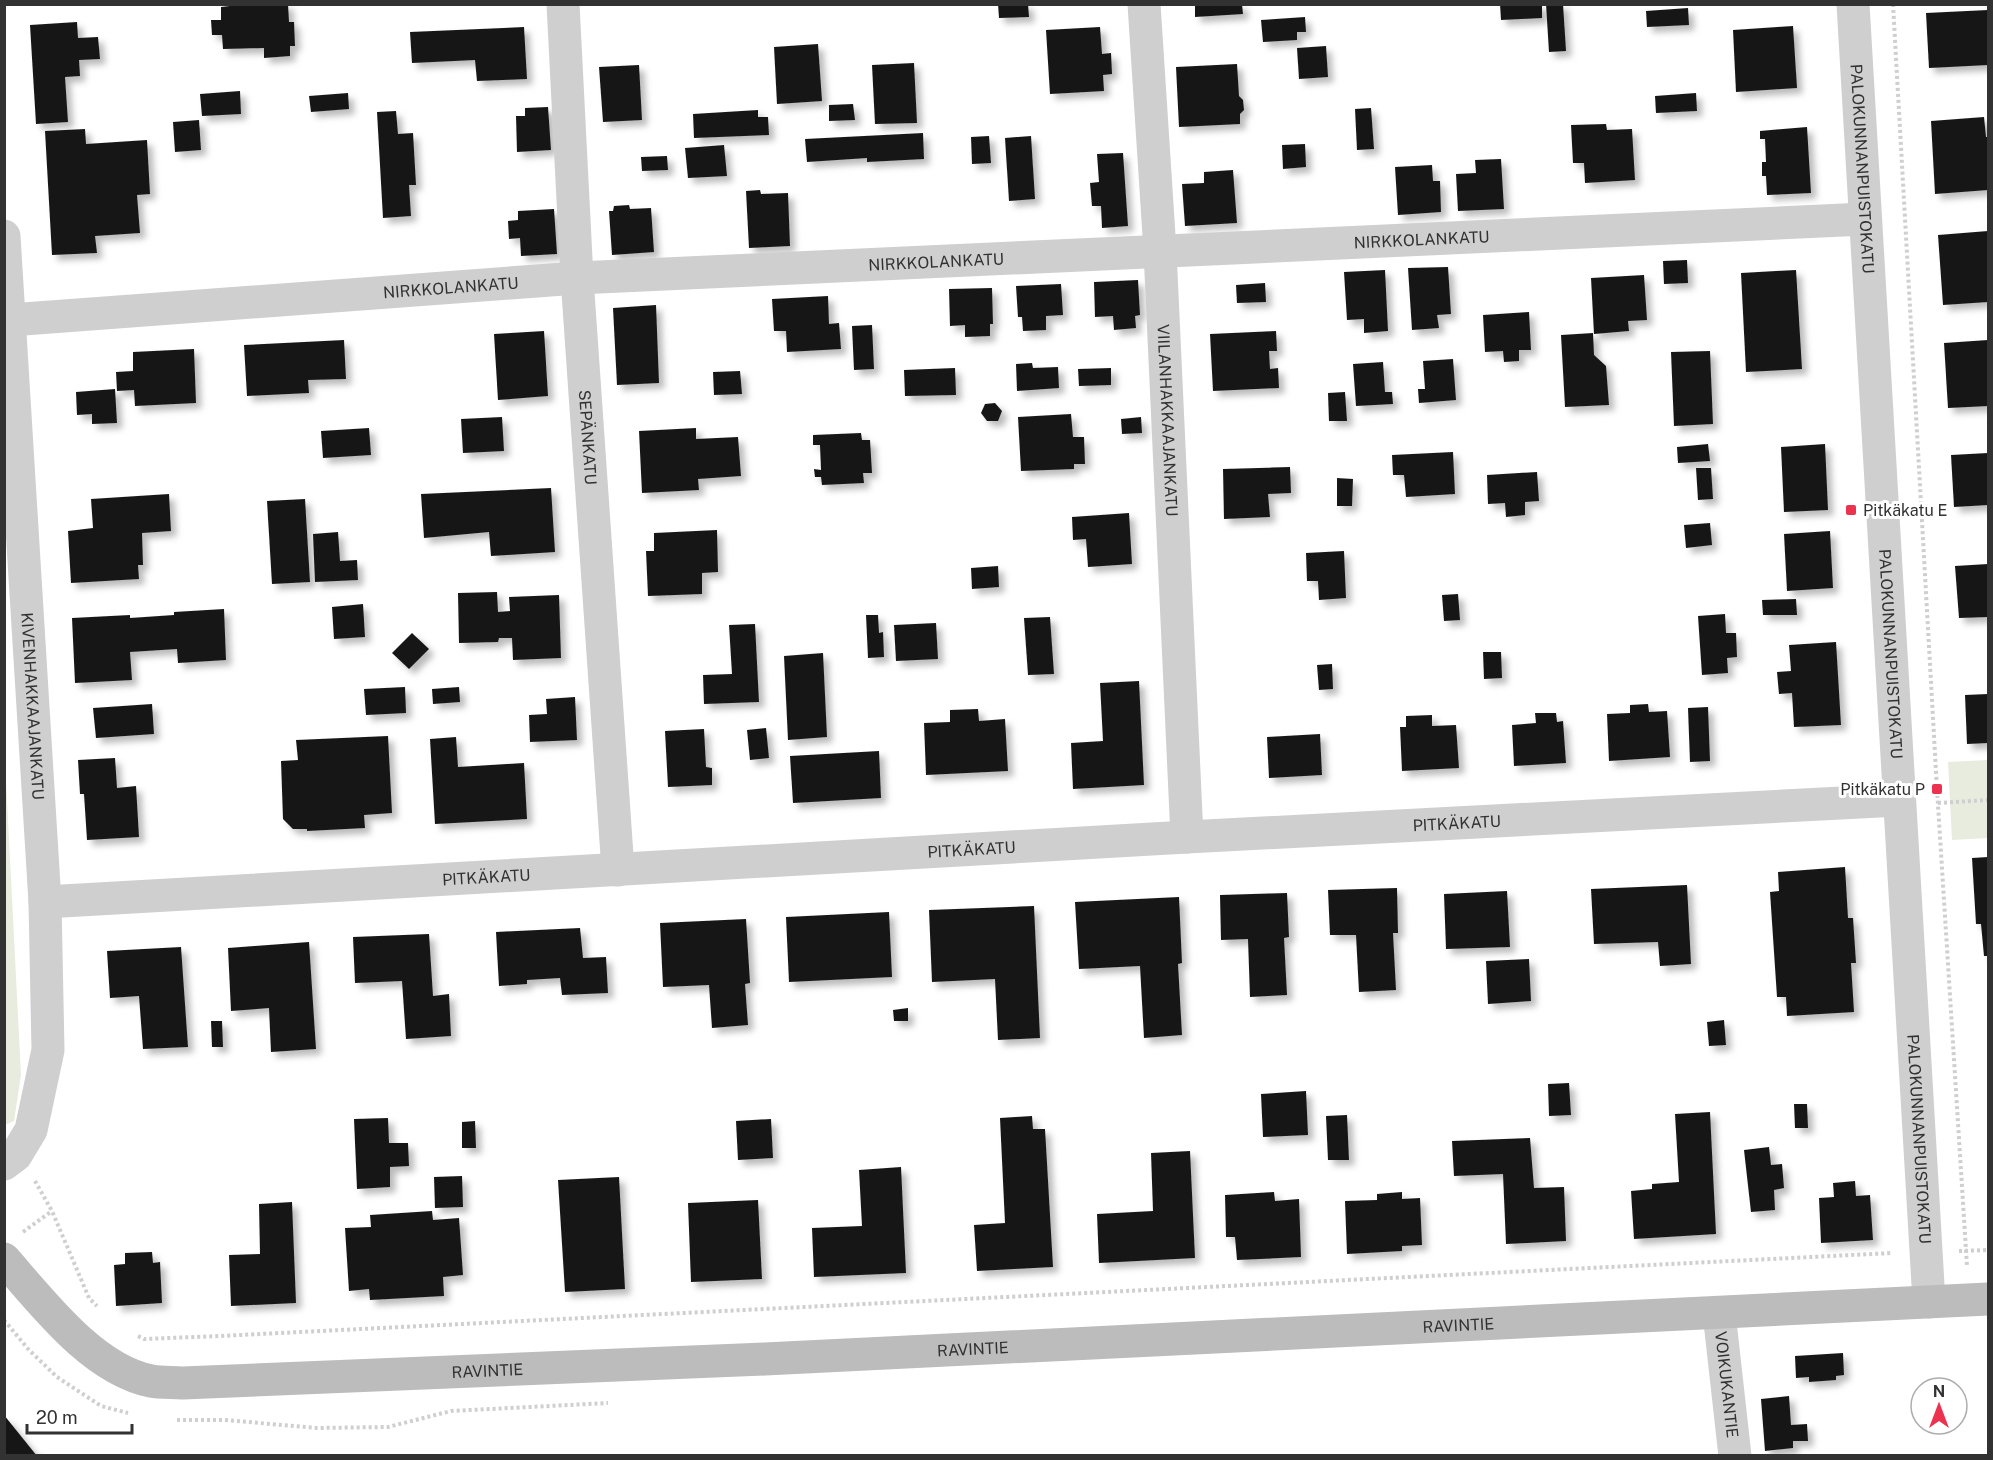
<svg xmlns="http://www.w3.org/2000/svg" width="1993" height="1460" font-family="'Public Sans',sans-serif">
  <defs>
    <filter id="shadow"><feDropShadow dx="5.5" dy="5.5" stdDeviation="3" flood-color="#0004"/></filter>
  </defs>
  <rect width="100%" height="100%" fill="#fff"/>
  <g fill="#e7ecde">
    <polygon points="1988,760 1988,838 1952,840 1948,762"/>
    <polygon points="5,761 21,1075 14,1121 5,1125"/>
  </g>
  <g fill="#191919" filter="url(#shadow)">
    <polygon points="247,4 288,4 289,22 294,22 295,46 290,46 290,56 264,58 264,48 223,49 222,35 212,35 211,20 221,20 221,7"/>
    <polygon points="998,4 1028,4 1029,17 999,18"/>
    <polygon points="1195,4 1242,4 1243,14 1195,17"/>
    <polygon points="1500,4 1542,4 1542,18 1501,20"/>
    <polygon points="1546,4 1563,4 1566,51 1549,52"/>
    <polygon points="1688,8 1689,25 1647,27 1646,11"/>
    <polygon points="1988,10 1988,65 1929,68 1926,13"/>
    <polygon points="1305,17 1306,32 1297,32 1297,40 1263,42 1261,20"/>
    <polygon points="77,22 78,38 98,37 100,59 79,60 80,76 65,77 68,122 36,124 30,25"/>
    <polygon points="1793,26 1797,88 1736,92 1733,30"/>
    <polygon points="524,27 527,79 477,81 475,60 412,63 410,32"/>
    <polygon points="1100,27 1102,54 1111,53 1112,74 1103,75 1104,91 1050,94 1046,30"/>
    <polygon points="818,44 822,101 777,104 774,47"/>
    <polygon points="1326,46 1328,77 1299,79 1297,48"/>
    <polygon points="914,63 917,123 875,124 872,65"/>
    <polygon points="1237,64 1239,96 1243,100 1244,110 1240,114 1240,124 1179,127 1176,67"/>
    <polygon points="639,65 642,120 603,122 599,67"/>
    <polygon points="240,91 241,114 202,116 200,94"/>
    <polygon points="348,93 349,109 311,112 309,96"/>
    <polygon points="1696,93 1697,111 1656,113 1655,96"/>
    <polygon points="853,104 855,120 829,121 829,105"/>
    <polygon points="548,107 551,150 517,152 516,116 525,116 525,108"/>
    <polygon points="1371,108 1374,149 1357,150 1355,109"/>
    <polygon points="758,110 758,117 768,117 769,135 694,138 693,114"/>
    <polygon points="396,111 398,134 413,133 416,185 409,185 411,216 383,218 377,112"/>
    <polygon points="1984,117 1986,137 1988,137 1988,190 1935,194 1931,121"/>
    <polygon points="199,120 201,150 175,152 173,122"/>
    <polygon points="1606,124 1607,130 1632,129 1635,180 1585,183 1584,163 1573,163 1571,125"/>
    <polygon points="1807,127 1811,193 1767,195 1766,176 1762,176 1762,162 1766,162 1765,139 1760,139 1760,131"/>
    <polygon points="85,129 86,144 147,140 150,194 137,195 140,233 95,236 97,253 52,255 45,131"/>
    <polygon points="923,133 924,159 867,162 867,158 807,162 805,139"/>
    <polygon points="989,136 991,163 972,164 971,137"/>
    <polygon points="1031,136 1035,199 1009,201 1005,138"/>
    <polygon points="1305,144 1306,167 1283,169 1282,145"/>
    <polygon points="724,145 727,176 688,178 685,148"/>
    <polygon points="1123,153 1128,226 1102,228 1101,206 1092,206 1090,183 1099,182 1097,154"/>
    <polygon points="667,156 668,170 642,171 641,157"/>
    <polygon points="1501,159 1504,209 1458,211 1456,174 1476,173 1475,160"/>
    <polygon points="1432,165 1433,181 1440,181 1441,212 1398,215 1395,167"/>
    <polygon points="1233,170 1237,223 1185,226 1182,184 1204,183 1204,172"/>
    <polygon points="760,190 761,194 788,193 790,246 749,248 746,191"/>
    <polygon points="629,205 630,209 651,208 654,252 612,255 609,211 613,211 614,206"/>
    <polygon points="554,209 557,254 521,256 520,238 509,239 508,221 518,220 518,211"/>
    <polygon points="1988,231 1988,302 1943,305 1938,235"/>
    <polygon points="1687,260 1688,283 1664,284 1663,261"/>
    <polygon points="1448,267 1451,314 1437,315 1439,328 1412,330 1408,268"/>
    <polygon points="1385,270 1388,331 1364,333 1364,319 1347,320 1344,272"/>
    <polygon points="1796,270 1802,369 1746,372 1741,273"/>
    <polygon points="1644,275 1647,320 1628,321 1629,331 1594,334 1591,278"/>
    <polygon points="1138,280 1140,315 1135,316 1136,328 1114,330 1113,316 1095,317 1094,282"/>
    <polygon points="1265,283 1266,302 1237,303 1236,285"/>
    <polygon points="1061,284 1063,315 1046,316 1046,330 1023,331 1022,317 1018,317 1016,286"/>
    <polygon points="992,288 993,324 990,324 990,336 965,337 965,325 950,326 949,289"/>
    <polygon points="828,296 829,324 839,323 841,349 787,352 786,331 774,331 772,299"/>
    <polygon points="656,305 659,383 617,385 613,308"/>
    <polygon points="1529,312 1531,350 1519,350 1519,361 1504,362 1503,351 1485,352 1483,315"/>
    <polygon points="872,325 874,369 854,370 852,326"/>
    <polygon points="544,331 548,396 498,400 494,334"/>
    <polygon points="1276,331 1277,351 1269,351 1270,369 1278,368 1279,388 1213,391 1210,334"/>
    <polygon points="1593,333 1594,355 1606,366 1609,405 1565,407 1561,335"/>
    <polygon points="344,340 346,379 308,380 309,393 247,396 244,345"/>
    <polygon points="1988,340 1988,406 1948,408 1944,343"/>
    <polygon points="194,349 196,403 135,406 134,390 117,391 116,372 133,371 133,352"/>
    <polygon points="1710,351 1713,424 1674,426 1671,352"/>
    <polygon points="1453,359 1456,400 1419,403 1418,389 1425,389 1423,361"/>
    <polygon points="1383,362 1385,392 1392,392 1393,404 1356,406 1353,364"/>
    <polygon points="1032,363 1033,368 1058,367 1059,388 1017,391 1016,364"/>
    <polygon points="955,368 956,395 905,396 904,370"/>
    <polygon points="1111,368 1111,385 1079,386 1078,369"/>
    <polygon points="740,371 742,394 714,395 713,372"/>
    <polygon points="115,389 117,423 92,424 92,414 77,415 76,392"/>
    <polygon points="1345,392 1347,421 1329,421 1328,393"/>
    <polygon points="995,403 1002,411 998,421 987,421 981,413 985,404"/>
    <polygon points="1071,414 1073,437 1084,437 1085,464 1074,464 1074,469 1021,471 1018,417"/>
    <polygon points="502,417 504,451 463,453 461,419"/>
    <polygon points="1141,417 1142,433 1122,434 1121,419"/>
    <polygon points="369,428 371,455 323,458 321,431"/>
    <polygon points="696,428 696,439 738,437 741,476 698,479 699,490 642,493 639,431"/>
    <polygon points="861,433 862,440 870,440 872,473 863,473 864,483 822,485 821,477 815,477 814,469 821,470 820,445 813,445 813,435"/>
    <polygon points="1708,444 1710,461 1678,463 1677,447"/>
    <polygon points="1825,444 1828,510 1784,512 1781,447"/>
    <polygon points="1453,452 1455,494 1406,497 1404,475 1393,475 1392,455"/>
    <polygon points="1988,453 1988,505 1954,507 1951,455"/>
    <polygon points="1290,467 1291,493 1268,494 1270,517 1224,519 1223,469"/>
    <polygon points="1696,468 1711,468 1713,499 1698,500"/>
    <polygon points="1537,472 1539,501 1525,502 1525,515 1506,517 1505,503 1488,504 1487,475"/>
    <polygon points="1337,478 1353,479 1352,506 1337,506"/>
    <polygon points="551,488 555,552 491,556 489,532 424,538 421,494"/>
    <polygon points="169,494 171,531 142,533 143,565 138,565 139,579 71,583 68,531 93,528 91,499"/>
    <polygon points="305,499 310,582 272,584 267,501"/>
    <polygon points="1129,513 1132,564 1088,567 1086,539 1073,540 1072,517"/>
    <polygon points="1710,523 1712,545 1686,548 1684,525"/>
    <polygon points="717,530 718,572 702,573 702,594 648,596 646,551 654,551 654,533"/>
    <polygon points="1830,531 1833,588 1787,591 1784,534"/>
    <polygon points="338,532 340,561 357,560 358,580 315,582 313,534"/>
    <polygon points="1344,551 1346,598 1319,600 1318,581 1307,581 1306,553"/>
    <polygon points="1988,564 1988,617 1959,618 1955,566"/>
    <polygon points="998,566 999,587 972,589 971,568"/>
    <polygon points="497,592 498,612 510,611 509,597 559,595 561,658 513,660 512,638 499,638 498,642 459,643 458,593"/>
    <polygon points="1458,594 1460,620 1444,621 1442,595"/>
    <polygon points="1796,599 1797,615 1763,615 1762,600"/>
    <polygon points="363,604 365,637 334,639 332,607"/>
    <polygon points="224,609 226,660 178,663 177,649 130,652 132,680 75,683 72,618 130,615 130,618 174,615 174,612"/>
    <polygon points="1725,614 1726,633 1736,633 1737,657 1727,658 1728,673 1702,675 1698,616"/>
    <polygon points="866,615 878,615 879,633 883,632 884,657 868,658"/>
    <polygon points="1050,617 1054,674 1028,675 1024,618"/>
    <polygon points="936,623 938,659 896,661 894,625"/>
    <polygon points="755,624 759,702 704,704 703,675 732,674 729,625"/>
    <polygon points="412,633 429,649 409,669 392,653"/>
    <polygon points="1836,642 1841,725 1794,727 1792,693 1779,694 1777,672 1791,671 1789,645"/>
    <polygon points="1483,652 1501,652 1502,678 1484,679"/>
    <polygon points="823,653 827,737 788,740 784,656"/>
    <polygon points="1332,664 1333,689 1319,690 1317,665"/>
    <polygon points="1139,681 1144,785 1073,789 1071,743 1103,741 1100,683"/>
    <polygon points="405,687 406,713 366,715 364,689"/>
    <polygon points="459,687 460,702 433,704 432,689"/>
    <polygon points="1988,694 1988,743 1967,744 1965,695"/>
    <polygon points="575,697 577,740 530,742 529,715 547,714 546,699"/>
    <polygon points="152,704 154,734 96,738 93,708"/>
    <polygon points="1648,704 1649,712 1667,711 1670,757 1609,761 1607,714 1630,713 1630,705"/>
    <polygon points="1708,707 1710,761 1690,762 1688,708"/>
    <polygon points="978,709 979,721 1005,719 1008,771 926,775 924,723 950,722 950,710"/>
    <polygon points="1535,713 1556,713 1557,722 1563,721 1566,763 1514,766 1512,725 1536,723"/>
    <polygon points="1432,715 1432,726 1456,725 1459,768 1402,771 1400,727 1406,727 1406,716"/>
    <polygon points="766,728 769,758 750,760 747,730"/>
    <polygon points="704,729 706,767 712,768 712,785 668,787 665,731"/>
    <polygon points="1320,734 1322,775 1269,778 1267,737"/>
    <polygon points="388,736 392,813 364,815 365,828 307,831 307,829 293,829 283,819 281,761 298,760 296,740"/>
    <polygon points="456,737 458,767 524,763 527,819 435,824 430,739"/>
    <polygon points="879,751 881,798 793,803 790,756"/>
    <polygon points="115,758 117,788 136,786 139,837 87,840 84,794 80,794 78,760"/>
    <polygon points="1988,857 1988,956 1984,956 1981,924 1976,924 1972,858"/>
    <polygon points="1845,867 1848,918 1853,918 1856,963 1851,963 1854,1012 1787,1016 1786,997 1777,997 1770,892 1779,891 1778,872"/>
    <polygon points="1687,885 1691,964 1660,966 1658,942 1594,944 1591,889"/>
    <polygon points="1397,888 1398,933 1393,933 1396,990 1359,992 1356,935 1330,935 1328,890"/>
    <polygon points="1507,891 1510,947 1446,949 1444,894"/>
    <polygon points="1287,893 1289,937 1284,938 1287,995 1250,997 1248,939 1221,940 1220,895"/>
    <polygon points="1179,897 1182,963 1178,964 1182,1035 1144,1038 1140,966 1079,969 1075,902"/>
    <polygon points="1034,906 1040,1038 998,1040 995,979 932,982 929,910"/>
    <polygon points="889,912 892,977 789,982 786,917"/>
    <polygon points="746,919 750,983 745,984 748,1025 712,1028 709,985 663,987 660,923"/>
    <polygon points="580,928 583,958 606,957 608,993 562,995 560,978 527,980 527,984 499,986 496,932"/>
    <polygon points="429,934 433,996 449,994 451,1036 406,1039 402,981 355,983 353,937"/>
    <polygon points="309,942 316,1049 271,1052 269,1008 231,1011 228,948"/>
    <polygon points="181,947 188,1047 143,1049 139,996 110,998 107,951"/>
    <polygon points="1529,959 1531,1001 1488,1004 1486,961"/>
    <polygon points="908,1008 908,1021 894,1021 893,1010"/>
    <polygon points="1724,1020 1726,1045 1709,1046 1707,1022"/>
    <polygon points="211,1021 222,1021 223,1047 212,1047"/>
    <polygon points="1569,1083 1571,1115 1549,1116 1548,1084"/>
    <polygon points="1306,1091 1308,1135 1263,1137 1261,1094"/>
    <polygon points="1794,1104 1807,1104 1808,1128 1795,1128"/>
    <polygon points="1710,1112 1716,1234 1634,1239 1631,1191 1652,1189 1652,1184 1679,1182 1675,1114"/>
    <polygon points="1347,1115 1349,1160 1328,1160 1326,1116"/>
    <polygon points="1032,1116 1033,1129 1045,1129 1053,1267 977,1271 974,1225 1005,1223 1000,1118"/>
    <polygon points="388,1118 389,1143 408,1143 409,1166 390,1167 390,1187 357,1189 354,1119"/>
    <polygon points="771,1119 773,1158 738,1160 736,1121"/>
    <polygon points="475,1121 476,1148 462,1148 462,1122"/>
    <polygon points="1530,1138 1534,1188 1564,1187 1566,1241 1506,1244 1503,1174 1454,1176 1452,1141"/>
    <polygon points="1769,1147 1771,1165 1782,1164 1784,1188 1774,1190 1775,1210 1751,1212 1744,1150"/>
    <polygon points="1190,1151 1195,1258 1099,1263 1097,1214 1153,1211 1151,1153"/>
    <polygon points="901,1167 906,1273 814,1277 812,1228 862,1226 859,1170"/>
    <polygon points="462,1176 463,1207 435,1208 434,1177"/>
    <polygon points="619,1177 625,1289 565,1292 558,1180"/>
    <polygon points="1855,1181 1856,1196 1870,1195 1873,1240 1821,1243 1819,1198 1834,1197 1833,1183"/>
    <polygon points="1274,1192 1275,1201 1299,1199 1301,1257 1237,1260 1235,1237 1226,1237 1225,1195"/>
    <polygon points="1402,1192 1402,1199 1420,1198 1422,1245 1402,1246 1402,1251 1347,1254 1345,1201 1377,1200 1377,1194"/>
    <polygon points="758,1200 762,1279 691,1282 688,1203"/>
    <polygon points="292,1202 296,1303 231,1306 229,1255 260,1254 259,1204"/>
    <polygon points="432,1211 433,1220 459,1218 463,1275 443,1277 444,1296 370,1300 369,1289 349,1291 345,1228 371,1227 370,1215"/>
    <polygon points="152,1252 153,1263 160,1262 162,1303 116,1306 114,1265 125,1264 125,1253"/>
    <polygon points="1843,1353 1844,1375 1836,1376 1836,1380 1809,1382 1809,1377 1796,1378 1795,1356"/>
    <polygon points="1789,1396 1791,1425 1807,1424 1808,1441 1793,1441 1793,1448 1765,1451 1761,1399"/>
    <polygon points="4,1415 37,1456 4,1456"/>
  </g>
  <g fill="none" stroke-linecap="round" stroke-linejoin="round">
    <g stroke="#cfcfcf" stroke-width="4" stroke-dasharray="3 3" stroke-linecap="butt">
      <polyline points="1893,4 1937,789 1967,1266"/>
      <polyline points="1938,803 1988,800"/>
      <polyline points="35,1181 52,1211 89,1298 97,1306"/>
      <polyline points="23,1232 52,1211"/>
      <polyline points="1959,1251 1988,1250"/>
      <polyline points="4,1320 29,1350 57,1377 101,1406 128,1413"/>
      <polyline points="138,1336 144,1339 220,1336 1892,1253"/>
      <polyline points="177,1420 225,1420 317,1428 388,1427 451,1411 608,1403"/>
    </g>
    <g stroke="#cfcfcf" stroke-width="33">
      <path id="s1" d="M 563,4 L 577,278 L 618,870"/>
      <path id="s2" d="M 1144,4 L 1160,251 L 1187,837"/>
      <path id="s3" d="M 1853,4 L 1929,1302"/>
      <path id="s4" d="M 4,236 L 45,902 L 48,1050 L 31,1130 L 16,1155 L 4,1164"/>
      <path id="s5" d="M 10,320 L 577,278 L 1865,219"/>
      <path id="s6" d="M 45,902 L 1187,837 L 1899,800"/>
      <path id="s7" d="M 1719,1313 L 1735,1456"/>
    </g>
    <path stroke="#bcbcbc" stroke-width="33" id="s8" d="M 4,1259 C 42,1302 92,1369 151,1381 C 162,1383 173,1382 183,1383 L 765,1359 L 1988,1299"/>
  </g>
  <g fill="#ec324f" stroke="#fff" stroke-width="2">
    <rect x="1845" y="504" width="12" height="12" rx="3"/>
    <rect x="1931" y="783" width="12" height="12" rx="3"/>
  </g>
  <g text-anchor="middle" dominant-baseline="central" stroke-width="6" stroke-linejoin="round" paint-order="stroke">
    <g font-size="16" fill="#323232" stroke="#fff">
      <text stroke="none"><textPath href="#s3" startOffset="165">PALOKUNNANPUISTOKATU</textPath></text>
      <text stroke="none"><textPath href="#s5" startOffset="1414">NIRKKOLANKATU</textPath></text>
      <text stroke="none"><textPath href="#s5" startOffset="928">NIRKKOLANKATU</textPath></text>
      <text stroke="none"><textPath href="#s5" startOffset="442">NIRKKOLANKATU</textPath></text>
      <text stroke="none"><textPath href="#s2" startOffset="417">VIILANHAKKAAJANKATU</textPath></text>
      <text stroke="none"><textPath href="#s1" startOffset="434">SEPÄNKATU</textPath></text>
      <text stroke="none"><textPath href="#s3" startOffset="651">PALOKUNNANPUISTOKATU</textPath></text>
      <text stroke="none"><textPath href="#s4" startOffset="471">KIVENHAKKAAJANKATU</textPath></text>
      <text stroke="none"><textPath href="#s6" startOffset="1414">PITKÄKATU</textPath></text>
      <text stroke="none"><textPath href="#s6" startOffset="928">PITKÄKATU</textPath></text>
      <text stroke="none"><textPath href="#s6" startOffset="442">PITKÄKATU</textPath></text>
      <text stroke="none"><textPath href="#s3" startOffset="1137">PALOKUNNANPUISTOKATU</textPath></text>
      <text stroke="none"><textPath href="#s8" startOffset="1503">RAVINTIE</textPath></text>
      <text stroke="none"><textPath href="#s8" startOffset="1017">RAVINTIE</textPath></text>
      <text stroke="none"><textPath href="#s8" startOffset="531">RAVINTIE</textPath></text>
      <text stroke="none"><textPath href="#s7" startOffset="72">VOIKUKANTIE</textPath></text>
    </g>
    <g font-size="16" fill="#323232" stroke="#fff" text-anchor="start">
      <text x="1863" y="510">Pitkäkatu E</text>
      <text x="1925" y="789" text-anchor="end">Pitkäkatu P</text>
    </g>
  </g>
  <rect width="1993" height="1460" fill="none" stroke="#323232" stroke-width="12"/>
  <g transform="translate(1939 1406)"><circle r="28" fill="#ffffff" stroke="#adadad" stroke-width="1.5"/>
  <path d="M0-4.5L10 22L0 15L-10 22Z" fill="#ec324f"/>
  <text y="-9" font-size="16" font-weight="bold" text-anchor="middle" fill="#323232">N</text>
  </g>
  <path d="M27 1424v9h105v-9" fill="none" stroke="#323232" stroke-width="3"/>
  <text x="36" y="1424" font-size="18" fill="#323232" stroke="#ffffff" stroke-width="4.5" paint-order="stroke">20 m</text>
</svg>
